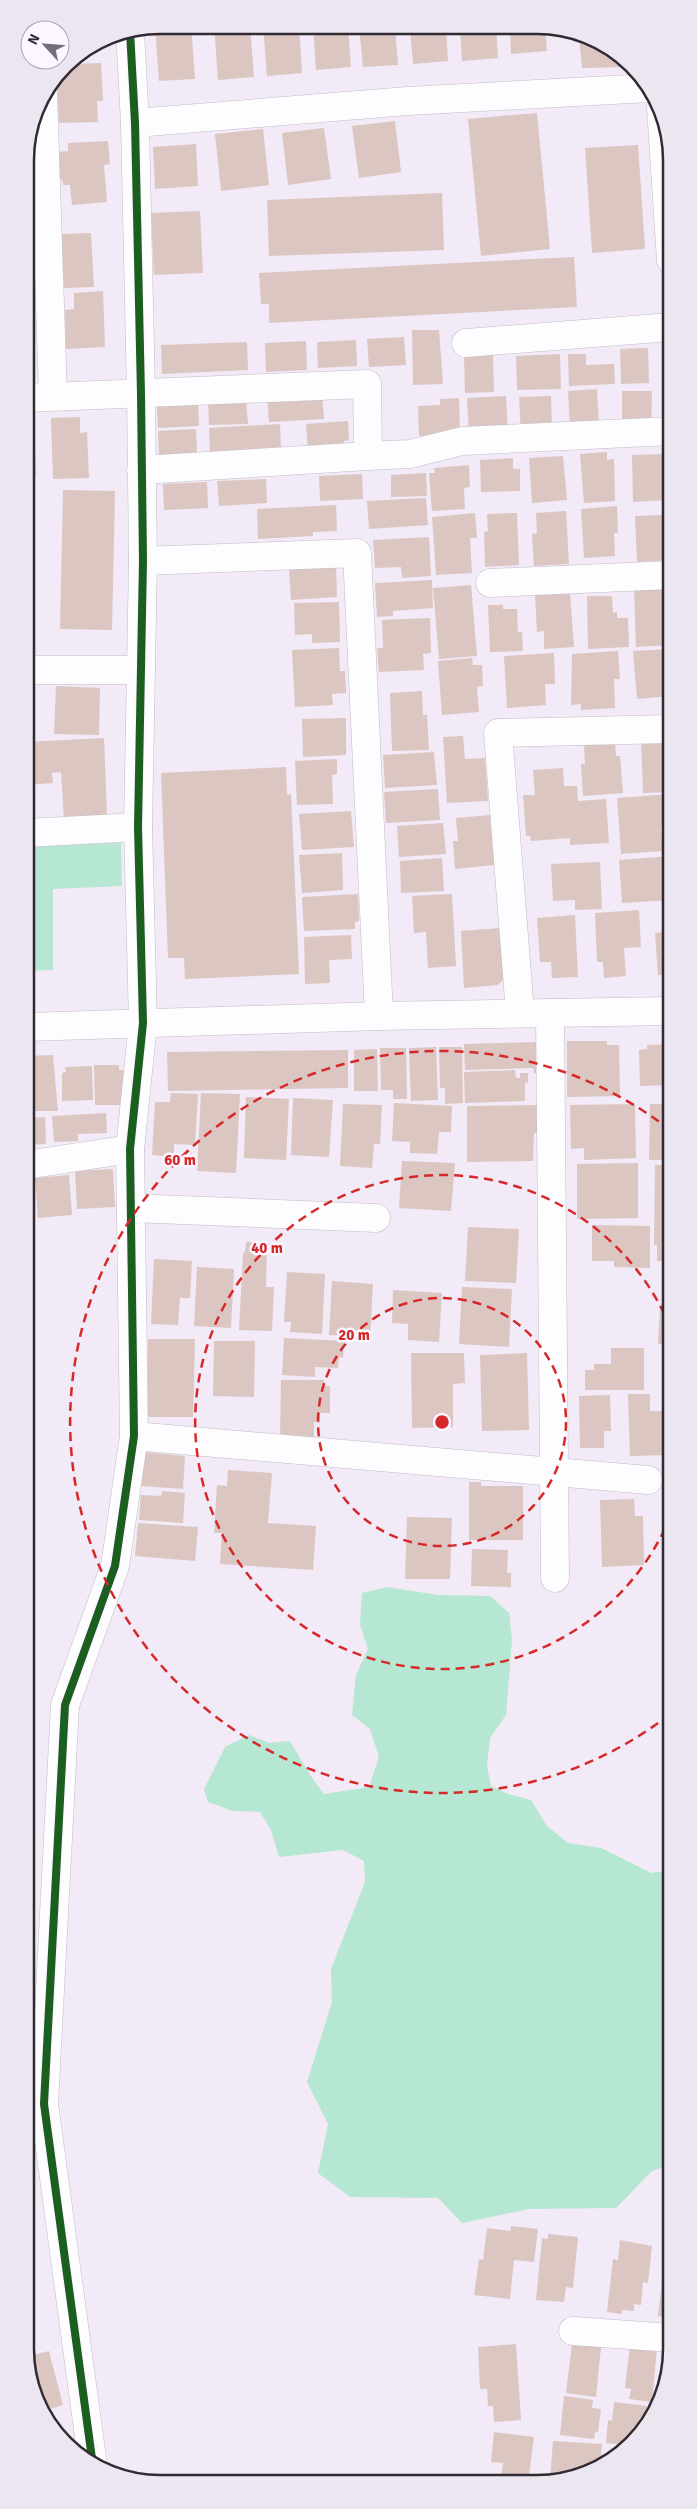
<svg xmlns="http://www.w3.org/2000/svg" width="697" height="2509" font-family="Signika,sans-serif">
  <rect width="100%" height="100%" fill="#f2eaf6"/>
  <g fill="#b6e7d2">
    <polygon points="121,843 122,886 53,889 53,970 26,971 26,846"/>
    <polygon points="387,1587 438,1595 490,1596 509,1613 512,1640 506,1715 490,1738 487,1766 491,1786 508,1794 531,1800 547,1826 568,1843 601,1848 651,1873 672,1870 672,2164 652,2171 616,2208 529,2209 462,2223 438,2198 350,2197 318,2173 328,2124 307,2082 332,2002 331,1969 365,1882 364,1861 343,1850 279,1857 271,1830 260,1812 233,1811 208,1802 204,1789 225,1747 249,1735 269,1743 290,1741 310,1775 324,1794 369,1787 379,1757 370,1729 352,1715 356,1675 368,1649 360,1625 362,1593"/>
  </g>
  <g fill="#dbc6c2">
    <polygon points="191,25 195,79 159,81 155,26"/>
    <polygon points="214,25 250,26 254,77 218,80"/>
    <polygon points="263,26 299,26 302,73 267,76"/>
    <polygon points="313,26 348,26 351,67 316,70"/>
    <polygon points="359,26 395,27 398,65 363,67"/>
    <polygon points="410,27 446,27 448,61 413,64"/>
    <polygon points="460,27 496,27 498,58 462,61"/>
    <polygon points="510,27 545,28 547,51 511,54"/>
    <polygon points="579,36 628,62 629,67 582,68"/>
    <polygon points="101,63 103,101 97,101 98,122 59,123 57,75 65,64"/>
    <polygon points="537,113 550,249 481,256 468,119"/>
    <polygon points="395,121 401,172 359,178 352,126"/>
    <polygon points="324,128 331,179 288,185 282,133"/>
    <polygon points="263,129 269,185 221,191 215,134"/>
    <polygon points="108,141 110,164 104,165 107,202 72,205 70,185 63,185 62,179 60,179 58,152 68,151 68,143"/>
    <polygon points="196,144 198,186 155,189 153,147"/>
    <polygon points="638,145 645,249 592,253 585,148"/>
    <polygon points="442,193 444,250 269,256 267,200"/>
    <polygon points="200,211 203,273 154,275 151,213"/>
    <polygon points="91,233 94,287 64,288 61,234"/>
    <polygon points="574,257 577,307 269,323 269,304 261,304 259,273"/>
    <polygon points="103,291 105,347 66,349 65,310 74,309 74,293"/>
    <polygon points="412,330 439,330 443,384 413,385"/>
    <polygon points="404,337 406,365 369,367 367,339"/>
    <polygon points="356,340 357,366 318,368 317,342"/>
    <polygon points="306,341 307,370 266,372 265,343"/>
    <polygon points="247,342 248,370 162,374 161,345"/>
    <polygon points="648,348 649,383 621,384 620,349"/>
    <polygon points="560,354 561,389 517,390 516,356"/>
    <polygon points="568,354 586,354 586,365 614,364 615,384 569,386"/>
    <polygon points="493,355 494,392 465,393 464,357"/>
    <polygon points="597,389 599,426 570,428 568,391"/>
    <polygon points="622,391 652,391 651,428 622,428"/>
    <polygon points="322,394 324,419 269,422 267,397"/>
    <polygon points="506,396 508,432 469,434 467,398"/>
    <polygon points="551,396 552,433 521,434 519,397"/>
    <polygon points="246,398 248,424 209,425 208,399"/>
    <polygon points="459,398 460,434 419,436 418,406 440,405 440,399"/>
    <polygon points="198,400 199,426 158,428 157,406"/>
    <polygon points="25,413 27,413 28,430 34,429 36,475 25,476"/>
    <polygon points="80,417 80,433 87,432 89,478 53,479 51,418"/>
    <polygon points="348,421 349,440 344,441 345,448 308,450 306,424"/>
    <polygon points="280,424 281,450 210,453 209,428"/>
    <polygon points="196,429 197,454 159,456 158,431"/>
    <polygon points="607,452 607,460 614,459 615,501 584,503 580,454"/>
    <polygon points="664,454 666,500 633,502 632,455"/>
    <polygon points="563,456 567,500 532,503 529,458"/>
    <polygon points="513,458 513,469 520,469 520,491 481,492 480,460"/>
    <polygon points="469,465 470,487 464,488 465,509 432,511 429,473 435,473 434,468"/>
    <polygon points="426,473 427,496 391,497 391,475"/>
    <polygon points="362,474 363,499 320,501 319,476"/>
    <polygon points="266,479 267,503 219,506 217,481"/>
    <polygon points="207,482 208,508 164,510 163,484"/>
    <polygon points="63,490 115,491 112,630 60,629"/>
    <polygon points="426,498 428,525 369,529 367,501"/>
    <polygon points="336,505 337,531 313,532 313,536 258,539 257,509"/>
    <polygon points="617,506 618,533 614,533 615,556 584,558 581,509"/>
    <polygon points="566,511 569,564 534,566 532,534 537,533 536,513"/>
    <polygon points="475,513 477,538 470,538 472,573 436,575 432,517"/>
    <polygon points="517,513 519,565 485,567 484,532 488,531 487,514"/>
    <polygon points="664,515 665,537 671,536 671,560 637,562 635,516"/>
    <polygon points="429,537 431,576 402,578 401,567 375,568 373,540"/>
    <polygon points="336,565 337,597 291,600 289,568"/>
    <polygon points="432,580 433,608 393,611 393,616 377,617 375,583"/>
    <polygon points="471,585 477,656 439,659 433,588"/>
    <polygon points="671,587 671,645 636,647 634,589"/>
    <polygon points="570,593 574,647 544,649 544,631 537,632 535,595"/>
    <polygon points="587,596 612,596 613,613 617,612 617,618 628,618 629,647 588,649"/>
    <polygon points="339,602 340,642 312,643 312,634 295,635 294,603"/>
    <polygon points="488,605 503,605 503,609 517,609 518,632 522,632 523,651 490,652"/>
    <polygon points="430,618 431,653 423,654 424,670 379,672 377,648 383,648 382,620"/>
    <polygon points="339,648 340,671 345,671 346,693 332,694 333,705 295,707 292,650"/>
    <polygon points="670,649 671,696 637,699 633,651"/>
    <polygon points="618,651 620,679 614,679 615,708 581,710 581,704 571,705 572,654"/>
    <polygon points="554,653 555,684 545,684 546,705 507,708 504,656"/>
    <polygon points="472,658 473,665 482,665 483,686 477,687 479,712 442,715 438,661"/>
    <polygon points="56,686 100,688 99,735 54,734"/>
    <polygon points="422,691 423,715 427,715 429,750 392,751 390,693"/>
    <polygon points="346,718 346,755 303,757 302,719"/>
    <polygon points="463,736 465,759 485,758 488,801 447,803 443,737"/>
    <polygon points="671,736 671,792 643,793 641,738"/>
    <polygon points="104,738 107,816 64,818 61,772 52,773 53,783 26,785 26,742"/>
    <polygon points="615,742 616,756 620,756 623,793 583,796 581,764 585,764 584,744"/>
    <polygon points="434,752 437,785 385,788 383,755"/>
    <polygon points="337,759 337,774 332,775 333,804 297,805 295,761"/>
    <polygon points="286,767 287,795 291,794 299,974 185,979 184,958 168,958 161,773"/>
    <polygon points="563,768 564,786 577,786 578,801 606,799 609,843 570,845 570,838 531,841 530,836 526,836 523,795 535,795 533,770"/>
    <polygon points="438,789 440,820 386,823 384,792"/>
    <polygon points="671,794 671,827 661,827 663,851 621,854 617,798"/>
    <polygon points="26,798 27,798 28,818 26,818"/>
    <polygon points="351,811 354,847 302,850 299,814"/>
    <polygon points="490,815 494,865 455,869 453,841 458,841 456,818"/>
    <polygon points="443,823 446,854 399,857 397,826"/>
    <polygon points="342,853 343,890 302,893 299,855"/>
    <polygon points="671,856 671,900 622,903 619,860"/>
    <polygon points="442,858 444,891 401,893 400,861"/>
    <polygon points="600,862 602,909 575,910 575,900 553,901 551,864"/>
    <polygon points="358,894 359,921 355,922 355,929 304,931 302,897"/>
    <polygon points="452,894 456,966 428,968 426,932 414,933 412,896"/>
    <polygon points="639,910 641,947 624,948 626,976 604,978 603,962 597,962 595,913"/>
    <polygon points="664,911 671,911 671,974 658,975 655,933 666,932"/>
    <polygon points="575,915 578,977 552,978 551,962 540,962 537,918"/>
    <polygon points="500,928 504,979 498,985 464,988 461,931"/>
    <polygon points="351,935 352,959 329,960 330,983 305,984 304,937"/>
    <polygon points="567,1041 607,1041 607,1045 619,1045 620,1096 567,1097"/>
    <polygon points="538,1042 539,1073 534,1073 533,1068 465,1070 464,1044"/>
    <polygon points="671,1044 671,1085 640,1086 639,1050 647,1049 647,1045"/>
    <polygon points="436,1047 438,1100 411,1101 409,1048"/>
    <polygon points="439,1047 462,1047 463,1103 445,1104 445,1088 440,1088"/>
    <polygon points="380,1048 406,1048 407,1099 393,1099 393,1090 381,1090"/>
    <polygon points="377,1049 378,1091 354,1091 354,1050"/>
    <polygon points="348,1050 348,1088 168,1091 167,1052"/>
    <polygon points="53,1055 58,1111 26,1111 26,1056"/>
    <polygon points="94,1065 119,1065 119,1070 124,1070 125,1105 95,1105"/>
    <polygon points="92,1066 93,1100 62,1101 62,1073 66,1072 65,1067"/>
    <polygon points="515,1070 516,1078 520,1078 520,1073 528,1073 528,1083 525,1082 525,1101 465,1103 464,1072"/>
    <polygon points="171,1093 198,1094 195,1145 174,1144 174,1157 152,1155 155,1102 170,1102"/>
    <polygon points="201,1093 240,1094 236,1173 197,1171"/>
    <polygon points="246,1097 289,1099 286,1160 244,1158"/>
    <polygon points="293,1098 333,1100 329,1157 291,1155"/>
    <polygon points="394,1103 452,1106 451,1132 439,1132 437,1154 410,1153 410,1142 392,1141"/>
    <polygon points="343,1104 382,1105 380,1144 374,1144 372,1168 340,1166"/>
    <polygon points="635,1104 636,1158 584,1160 584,1148 571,1149 570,1105"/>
    <polygon points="650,1104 671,1104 671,1160 649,1160"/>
    <polygon points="539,1105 540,1133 534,1133 533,1161 467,1162 467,1106"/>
    <polygon points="106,1113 107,1133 78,1134 78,1141 54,1142 52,1116"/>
    <polygon points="45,1117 46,1144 26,1145 26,1118"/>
    <polygon points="402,1161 455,1163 451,1211 399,1208"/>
    <polygon points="638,1163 638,1218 577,1219 577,1164"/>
    <polygon points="655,1165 671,1165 671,1261 657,1261 657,1245 654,1245"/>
    <polygon points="113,1169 115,1207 77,1209 75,1171"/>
    <polygon points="69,1175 72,1215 38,1218 35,1178"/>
    <polygon points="26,1180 32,1180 34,1222 26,1223"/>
    <polygon points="592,1225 650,1226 650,1268 614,1267 614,1261 592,1261"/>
    <polygon points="468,1227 519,1229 516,1283 465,1281"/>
    <polygon points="246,1242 267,1243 266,1287 274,1287 272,1331 239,1330 243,1253 245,1252"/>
    <polygon points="154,1259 192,1261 190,1298 180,1298 178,1325 151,1324"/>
    <polygon points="197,1267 234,1269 231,1328 194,1326"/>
    <polygon points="663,1268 671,1269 671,1307 662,1307"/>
    <polygon points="287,1272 325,1274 322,1334 290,1332 291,1322 284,1322"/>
    <polygon points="332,1281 373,1284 370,1337 329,1335"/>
    <polygon points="462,1287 512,1289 509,1347 459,1344"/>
    <polygon points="393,1290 442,1293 439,1342 408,1340 408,1324 392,1323"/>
    <polygon points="660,1310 671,1310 671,1344 658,1344"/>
    <polygon points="284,1338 344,1341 343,1358 339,1357 338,1368 315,1367 315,1377 282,1375"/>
    <polygon points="148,1339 195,1339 193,1417 147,1417"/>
    <polygon points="214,1341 255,1341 254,1397 213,1396"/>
    <polygon points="611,1348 644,1348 644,1390 585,1390 585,1370 594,1370 594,1364 611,1364"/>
    <polygon points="411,1353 464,1353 465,1383 453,1384 453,1427 412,1428"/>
    <polygon points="527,1353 529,1430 482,1431 480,1355"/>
    <polygon points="281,1380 324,1380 324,1386 330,1386 330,1413 320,1413 320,1423 314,1422 314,1437 280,1437"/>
    <polygon points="628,1394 650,1394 650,1411 670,1411 670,1455 630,1456"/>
    <polygon points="610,1395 611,1431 604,1431 604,1448 580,1448 579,1396"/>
    <polygon points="144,1452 185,1456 183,1489 141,1486"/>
    <polygon points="228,1470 272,1473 268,1523 316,1526 313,1570 220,1564 222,1533 214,1533 217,1485 227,1486"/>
    <polygon points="469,1482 481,1482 481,1486 523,1486 523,1540 469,1540"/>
    <polygon points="162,1491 185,1493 183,1523 139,1520 141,1495 161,1496"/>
    <polygon points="634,1499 635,1516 643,1516 644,1565 602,1567 600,1500"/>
    <polygon points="407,1517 452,1518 450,1579 405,1579"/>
    <polygon points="138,1523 198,1527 195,1561 135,1556"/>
    <polygon points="472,1549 508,1550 507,1573 511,1573 511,1587 471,1586"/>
    <polygon points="670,1585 671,1585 671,1601 669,1601"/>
    <polygon points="511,2226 538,2229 534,2262 514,2260 510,2299 474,2295 479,2259 483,2260 487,2228 511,2231"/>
    <polygon points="548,2234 578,2237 573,2288 566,2287 564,2302 536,2300 542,2238 548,2239"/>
    <polygon points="620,2240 652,2246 648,2283 643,2282 641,2305 634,2304 634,2311 622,2310 622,2314 607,2312 613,2259 618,2260"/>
    <polygon points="670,2251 672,2251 672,2318 658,2316 664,2264 669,2265"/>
    <polygon points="516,2344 521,2420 494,2422 493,2406 488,2406 487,2389 480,2389 478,2347"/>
    <polygon points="572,2344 601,2347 596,2397 566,2393"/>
    <polygon points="630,2345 657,2348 652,2402 629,2399 631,2389 625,2388"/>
    <polygon points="49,2351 63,2405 46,2410 26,2367 26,2357"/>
    <polygon points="659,2374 668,2375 662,2401 656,2410"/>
    <polygon points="564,2396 593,2400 592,2408 601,2409 598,2432 595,2432 594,2439 560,2435"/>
    <polygon points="614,2402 647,2406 645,2428 639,2430 638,2439 630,2445 606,2443 608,2420 612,2421"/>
    <polygon points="494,2432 534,2437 528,2483 500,2483 503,2463 491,2462"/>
    <polygon points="553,2441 602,2444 600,2468 558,2482 558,2480 550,2479"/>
  </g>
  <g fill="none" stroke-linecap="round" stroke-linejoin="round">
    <g stroke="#c2bcc6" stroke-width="29">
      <g id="minor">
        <polyline points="43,94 53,396"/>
        <polyline points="661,108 671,260"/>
        <polyline points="135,123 408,101 649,88"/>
        <polyline points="466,343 671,327"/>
        <polyline points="25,398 367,384 368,456 141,470"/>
        <polyline points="368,456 410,454 462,441 671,431"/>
        <polyline points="143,561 357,553 379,1016"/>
        <polyline points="490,583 671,575"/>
        <polyline points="25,670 141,670"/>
        <polyline points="26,833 138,827"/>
        <polyline points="520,1013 498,733 671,729"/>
        <polyline points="550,1013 555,1578"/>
        <polyline points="26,1027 379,1016 671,1011"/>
        <polyline points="26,1165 130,1149"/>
        <polyline points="131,1208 376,1218"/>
        <polyline points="134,1436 648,1480"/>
        <polyline points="573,2331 672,2338"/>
        <polyline points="93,2466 44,2104 65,1705 115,1566 134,1436 130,1149 143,1023 138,827 143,561 141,394 135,123 130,31"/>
      </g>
    </g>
    <use href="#minor" stroke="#fdfcfe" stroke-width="28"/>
    <g stroke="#fbf6ff" stroke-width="11">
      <polyline id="cycleway" points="93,2466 44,2104 65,1705 115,1566 134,1436 130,1149 143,1023 138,827 143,561 141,394 135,123 130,31"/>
    </g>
    <use href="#cycleway" stroke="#1b5e20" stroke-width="8"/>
  </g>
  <g fill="none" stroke="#d62828" stroke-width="2.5" stroke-dasharray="9 6">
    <circle cx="442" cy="1422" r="124"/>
    <path d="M671 1515A247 247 0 1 1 671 1329"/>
    <path d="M670 1714A371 371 0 1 1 670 1130"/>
  </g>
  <path d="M0 0H697V2509H0ZM160 34H537A126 126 0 0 1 663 160V2349A126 126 0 0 1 537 2475H160A126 126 0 0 1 34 2349V160A126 126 0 0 1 160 34Z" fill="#ebe6ef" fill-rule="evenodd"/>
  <path fill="none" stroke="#302b33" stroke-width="2.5" d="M160 34H537A126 126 0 0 1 663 160V2349A126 126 0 0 1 537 2475H160A126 126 0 0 1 34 2349V160A126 126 0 0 1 160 34Z"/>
  <circle cx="442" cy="1422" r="8" fill="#d62828" stroke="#fbf6ff" stroke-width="2.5"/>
  <g font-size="15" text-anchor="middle" font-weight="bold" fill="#d62828" stroke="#fbf6ff" stroke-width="5" stroke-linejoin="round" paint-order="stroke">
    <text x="180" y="1165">60 m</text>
    <text x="267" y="1253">40 m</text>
    <text x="354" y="1340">20 m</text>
  </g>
  <g transform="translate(45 45) rotate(296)"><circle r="24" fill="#fbf6ff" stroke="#aaa5ad"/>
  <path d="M0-4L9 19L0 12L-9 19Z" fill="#746e77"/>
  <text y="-8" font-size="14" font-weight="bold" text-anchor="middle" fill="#302b33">N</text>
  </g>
</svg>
